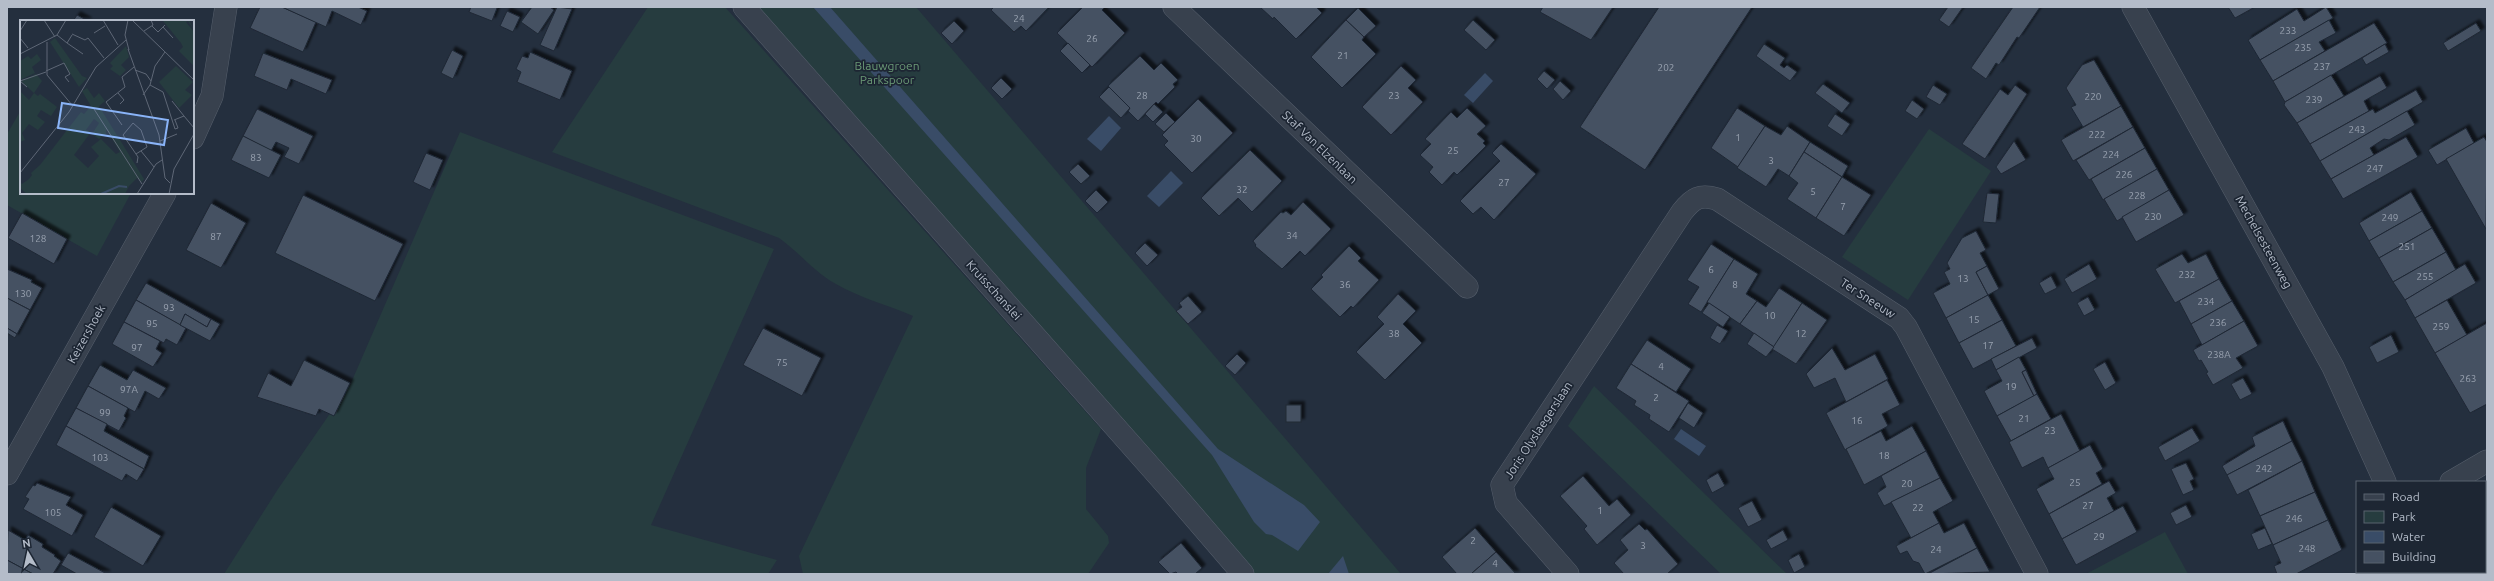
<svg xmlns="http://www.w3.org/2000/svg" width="2494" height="581" font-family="Ubuntu,sans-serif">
  <defs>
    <filter id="shadow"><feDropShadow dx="3.5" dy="-3.5" stdDeviation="1" flood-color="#0009"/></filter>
  </defs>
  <rect width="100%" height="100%" fill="#242f3e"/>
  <g fill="#263c3f">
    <path d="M 648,7 L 725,7 L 1101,429 L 1086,468 L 1086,509 L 1108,536 L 1109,543 L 1088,574 L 803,574 L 799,556 L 913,316 C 888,305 860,298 836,284 C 814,272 799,252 779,238 L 552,152 Z"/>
    <polygon points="744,7 916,7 1401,574 1244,574"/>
    <polygon points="21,110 21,193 131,193 97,256 7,205 7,134"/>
    <polygon points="1929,129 1991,171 1908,300 1842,257"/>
    <polygon points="460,132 774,249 651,525 777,560 768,574 224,574 278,489 351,383"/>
    <polygon points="1594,386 1787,574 1721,574 1568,426"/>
    <polygon points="2165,532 2188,574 2086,574"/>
  </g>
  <g fill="#394c67">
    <polygon points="813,7 830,7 1218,449 1304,505 1320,522 1298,551 1272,535 1266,534 1254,522 1212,455"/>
    <polygon points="1485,73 1493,81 1473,103 1464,95"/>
    <polygon points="1109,116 1121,128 1101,151 1087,139"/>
    <polygon points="1171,171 1183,183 1159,207 1147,196"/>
    <polygon points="1681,429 1706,446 1699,456 1674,439"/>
    <polygon points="1343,556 1349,574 1328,574"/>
  </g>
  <g fill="#455162" stroke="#1f2835" filter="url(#shadow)">
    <polygon points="260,7 282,7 316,22 303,52 250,28"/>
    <polygon points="282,7 358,7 367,11 361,25 332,11 326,27"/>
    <polygon points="471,7 495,7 497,8 492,21 469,12"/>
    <polygon points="532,7 550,7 554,10 538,34 521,22"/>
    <polygon points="557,7 572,9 554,51 540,45"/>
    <polygon points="994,7 1049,7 1026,31 1021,26 1014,32 991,10"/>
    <polygon points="1083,7 1105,7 1102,10 1125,33 1092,67 1057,33"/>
    <polygon points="1260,7 1316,7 1322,13 1296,39 1274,17 1273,19"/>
    <polygon points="1543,7 1613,7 1591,40 1540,12"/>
    <polygon points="1659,7 1752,7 1645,170 1580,127"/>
    <polygon points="1948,7 1963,7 1949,27 1939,20"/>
    <polygon points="2013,7 2040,7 2019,38 2017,37 1999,65 1996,63 1986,79 1971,68"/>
    <polygon points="2228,7 2255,7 2235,18"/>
    <polygon points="2326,7 2333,18 2260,60 2248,40 2297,9 2304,21"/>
    <polygon points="1358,8 1376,26 1364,37 1346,20"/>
    <polygon points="507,11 520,17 513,32 500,26"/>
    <polygon points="77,15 88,21 73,21"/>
    <polygon points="1346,20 1364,37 1362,40 1376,54 1342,88 1311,57"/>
    <polygon points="1473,20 1495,40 1486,50 1464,30"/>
    <polygon points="2329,20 2336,33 2319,42 2325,51 2273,81 2260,60"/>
    <polygon points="954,21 964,31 952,44 941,33"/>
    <polygon points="2374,23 2387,43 2285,102 2273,81"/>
    <polygon points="2476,23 2481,31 2448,51 2443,43"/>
    <polygon points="1068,43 1090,65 1082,73 1060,51"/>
    <polygon points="1764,44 1785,58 1780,65 1784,68 1787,65 1797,72 1790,81 1756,56"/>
    <polygon points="2385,44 2389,52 2366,65 2362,58"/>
    <polygon points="452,50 463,56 453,79 441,73"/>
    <polygon points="530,52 572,71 560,100 517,82 521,72 516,69 522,56 528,58"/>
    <polygon points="263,53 332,80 326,94 291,79 287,90 254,76"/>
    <polygon points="1140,56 1154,70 1161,63 1178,80 1173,84 1175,87 1158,104 1156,102 1138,121 1128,111 1130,108 1108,86"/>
    <polygon points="2094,60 2121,106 2083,127 2071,107 2076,105 2066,88 2082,65"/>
    <polygon points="1401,66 1416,80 1408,88 1423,102 1391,135 1362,107"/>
    <polygon points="1544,71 1555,80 1547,89 1537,79"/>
    <polygon points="2331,75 2344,96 2297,123 2284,105 2285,102"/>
    <polygon points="2380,76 2387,88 2364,101 2369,111 2310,144 2297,123"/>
    <polygon points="1001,78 1012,89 1002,99 991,88"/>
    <polygon points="1560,81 1571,91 1563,100 1553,89"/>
    <polygon points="1823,84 1850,103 1842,113 1815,93"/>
    <polygon points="1933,85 1947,94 1940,105 1926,97"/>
    <polygon points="2015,85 2027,94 1985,159 1962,144 2000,89 2008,95"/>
    <polygon points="1109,87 1130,108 1121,118 1099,97"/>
    <polygon points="2416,90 2423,102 2320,161 2310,144 2369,111 2373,109 2375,113"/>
    <polygon points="1198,99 1233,133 1192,173 1164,145 1168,141 1162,135"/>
    <polygon points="1912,100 1924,109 1917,119 1905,111"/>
    <polygon points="1154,104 1163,112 1153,122 1145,114"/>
    <polygon points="2121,106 2133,127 2073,161 2061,140"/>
    <polygon points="1467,108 1486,126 1477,134 1485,141 1483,143 1486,146 1457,175 1454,172 1442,185 1429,172 1433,167 1420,155 1431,144 1425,139 1451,112 1457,118"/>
    <polygon points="1737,108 1765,126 1738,167 1711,148"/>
    <polygon points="257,109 313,136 299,164 284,157 289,148 276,142 271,151 243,136"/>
    <polygon points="2407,111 2415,125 2389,140 2384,139 2370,148 2374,155 2331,179 2320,161"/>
    <polygon points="1166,113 1175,122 1164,132 1155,124"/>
    <polygon points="1835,114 1850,124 1842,136 1827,126"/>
    <polygon points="1765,126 1781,135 1787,126 1810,142 1789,176 1778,169 1766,187 1737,168"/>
    <polygon points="2133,127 2145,148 2089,180 2076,160"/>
    <polygon points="2466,128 2474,143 2437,165 2428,150"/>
    <polygon points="243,136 281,155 269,178 231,160"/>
    <polygon points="2406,137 2418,157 2343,199 2331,179"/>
    <polygon points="2484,137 2487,142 2486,229 2446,159"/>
    <polygon points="2014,141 2026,160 2001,174 1996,167"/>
    <polygon points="1810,142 1848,166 1842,177 1804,152"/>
    <polygon points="1501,144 1536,174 1494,220 1481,207 1473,214 1460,201 1500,161 1492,153"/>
    <polygon points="2145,148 2157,169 2103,200 2091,179"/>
    <polygon points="1250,150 1282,181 1252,212 1238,198 1219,216 1201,198"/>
    <polygon points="1804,152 1842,177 1816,218 1787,199 1798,183 1789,176"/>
    <polygon points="426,153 443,160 430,190 413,182"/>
    <polygon points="1078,164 1090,176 1081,184 1069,172"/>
    <polygon points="2157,169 2169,190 2117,221 2104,199"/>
    <polygon points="1842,177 1871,195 1844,236 1816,218"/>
    <polygon points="1096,190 1108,202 1097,213 1085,201"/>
    <polygon points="2169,190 2184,215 2136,242 2122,217"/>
    <polygon points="2411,192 2422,211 2369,241 2359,223"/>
    <polygon points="1987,193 1999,194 1996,223 1983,222"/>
    <polygon points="303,195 403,244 375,301 275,253"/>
    <polygon points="1303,202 1331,229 1305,256 1300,251 1282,269 1255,246 1256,245 1253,241 1281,212 1283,213 1286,211 1291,215"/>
    <polygon points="211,203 246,223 221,268 186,250"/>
    <polygon points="2422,211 2432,228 2379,258 2369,241"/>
    <polygon points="22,213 67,239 54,264 8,238"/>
    <polygon points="2432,228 2446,252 2393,282 2379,258"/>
    <polygon points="1976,231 1986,250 1980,253 1987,266 1976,272 1988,295 1946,318 1933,293 1950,284 1944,272 1950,269 1947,263 1962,238"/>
    <polygon points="1145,243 1158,255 1147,266 1135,253"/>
    <polygon points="1711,244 1734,259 1701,312 1688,304 1699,287 1687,280"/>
    <polygon points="1349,246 1361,258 1358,261 1379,280 1353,308 1351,306 1340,317 1311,289 1323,277 1321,275"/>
    <polygon points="2446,252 2456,270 2405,300 2393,282"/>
    <polygon points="2182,254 2188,263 2206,254 2219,279 2175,303 2155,269"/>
    <polygon points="1734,259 1758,274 1746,294 1757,301 1740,324 1707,302"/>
    <polygon points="2089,264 2097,279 2072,293 2064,279"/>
    <polygon points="2465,264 2476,283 2415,318 2405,300"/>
    <polygon points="1987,266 1999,289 1988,295 1976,272"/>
    <polygon points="7,269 32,280 31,282 42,288 30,310 7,298"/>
    <polygon points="2051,276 2057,288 2045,294 2039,283"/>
    <polygon points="2219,279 2232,301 2191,324 2179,301"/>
    <polygon points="146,283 211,319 207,327 185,314 180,325 136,300"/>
    <polygon points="1779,288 1802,303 1774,347 1740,324 1757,301 1766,307"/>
    <polygon points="1398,294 1416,311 1403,324 1422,343 1385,380 1356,352 1384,324 1377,317"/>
    <polygon points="1988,295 2002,320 1959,343 1946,318"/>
    <polygon points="1188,296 1202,312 1188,324 1176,311 1182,307 1179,303"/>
    <polygon points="2088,297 2095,310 2084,316 2077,303"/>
    <polygon points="7,298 30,310 17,334 7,328"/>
    <polygon points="136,300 186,328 177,345 166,339 164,343 124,322"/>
    <polygon points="2447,300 2467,335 2435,353 2415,318"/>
    <polygon points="2232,301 2244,321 2202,345 2191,324"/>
    <polygon points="1709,303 1730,317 1723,327 1702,313"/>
    <polygon points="1802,303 1827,320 1796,364 1772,349"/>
    <polygon points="185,314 207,327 211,319 220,324 210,341 180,325"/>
    <polygon points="2002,320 2016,346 1973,369 1959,343"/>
    <polygon points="2244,321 2258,346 2236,358 2243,368 2213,385 2206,373 2208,372 2201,360 2199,361 2193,350"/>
    <polygon points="124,322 160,341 156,349 162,353 153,367 112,344"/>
    <polygon points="2487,323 2487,404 2470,413 2435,353"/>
    <polygon points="1717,325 1728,331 1720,344 1710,338"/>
    <polygon points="7,328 17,334 15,338 7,333"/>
    <polygon points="763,328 821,358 802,396 743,365"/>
    <polygon points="1754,333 1774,347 1766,357 1747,344"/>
    <polygon points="2391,335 2399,352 2377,363 2369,347"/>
    <polygon points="2032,338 2037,348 1996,370 1991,359"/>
    <polygon points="1647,340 1691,369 1676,392 1631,364"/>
    <polygon points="1832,348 1845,370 1875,354 1888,379 1846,402 1835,378 1814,388 1806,374"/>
    <polygon points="1237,354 1246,363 1235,375 1225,366"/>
    <polygon points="2019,357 2026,370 2022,372 2034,396 1997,416 1984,391 2002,381 1996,370"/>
    <polygon points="304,360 350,383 334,416 319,409 316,416 257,397 268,373 291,386"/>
    <polygon points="2105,362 2116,383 2105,390 2093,369"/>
    <polygon points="1631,364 1689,401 1669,432 1649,419 1650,415 1634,405 1636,401 1616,388"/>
    <polygon points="100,365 127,380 133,370 166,388 159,399 145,391 135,412 88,386"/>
    <polygon points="2026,370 2037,394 2034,396 2022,372"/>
    <polygon points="2243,378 2252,394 2240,400 2231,384"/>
    <polygon points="1887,380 1900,405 1882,414 1888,426 1845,450 1826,413"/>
    <polygon points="88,386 128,408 124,416 126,418 119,431 76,408"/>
    <polygon points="2037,394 2051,419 2011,441 1997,416"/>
    <polygon points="1688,403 1703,413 1694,428 1679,418"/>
    <rect x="1286" y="405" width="15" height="17"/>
    <polygon points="76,408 107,424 104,431 149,456 144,469 66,426"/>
    <polygon points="2061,414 2080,451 2048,468 2043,457 2022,468 2009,442"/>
    <polygon points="2283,421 2292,441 2227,475 2222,466 2255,446 2252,437"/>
    <polygon points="66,426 144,469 137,481 126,474 122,481 56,445"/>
    <polygon points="1912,426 1926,451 1864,485 1846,449 1881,431 1886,441"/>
    <polygon points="2192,428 2200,441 2165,461 2158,447"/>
    <polygon points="2292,441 2302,461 2237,495 2227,475"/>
    <polygon points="2090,445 2103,469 2096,473 2102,484 2049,514 2036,489 2054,479 2048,468"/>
    <polygon points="1926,451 1940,478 1884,506 1877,493 1886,487 1881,476"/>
    <polygon points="2302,461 2315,492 2260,516 2248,490"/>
    <polygon points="2186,463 2194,479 2190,481 2194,490 2183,495 2171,469"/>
    <polygon points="1718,473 1725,486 1712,493 1706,480"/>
    <polygon points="1583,476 1609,506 1617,499 1631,515 1597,545 1584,529 1587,526 1560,496"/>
    <polygon points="1940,478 1953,501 1933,512 1939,523 1911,538 1891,502"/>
    <polygon points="2109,481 2116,493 2107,498 2114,511 2062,539 2049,514"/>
    <polygon points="37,483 71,497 66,505 83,515 72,536 23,509 29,499 25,497 33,485 35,486"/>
    <polygon points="2487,484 2487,531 2485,527 2485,486"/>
    <polygon points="2315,492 2328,520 2273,545 2260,516"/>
    <polygon points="1752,501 1762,520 1748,527 1738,508"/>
    <polygon points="2186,505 2192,517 2176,525 2170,513"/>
    <polygon points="2123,506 2137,532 2076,565 2062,539"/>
    <polygon points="111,507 161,536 143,566 94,537"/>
    <polygon points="2328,520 2342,550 2296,574 2277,574 2274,566 2281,563 2273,545"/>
    <polygon points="1939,523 1944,533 1964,523 1977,548 1925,574 1919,563 1913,561 1907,551 1900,554 1896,546"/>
    <polygon points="1639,524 1645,530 1647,529 1678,564 1667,574 1624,574 1614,563 1628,550 1620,540"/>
    <polygon points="1475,528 1496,552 1471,574 1457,574 1442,557"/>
    <polygon points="2265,528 2272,544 2258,550 2251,534"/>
    <polygon points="8,530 25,540 28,535 43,544 42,547 55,555 54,556 61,561 53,574 33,574 7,560"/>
    <polygon points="1783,530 1788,540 1771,549 1766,540"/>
    <polygon points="1181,543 1202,568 1195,574 1178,574 1176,572 1170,574 1158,562"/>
    <polygon points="1977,548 1990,572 1928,574"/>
    <polygon points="1496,552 1516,574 1471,574"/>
    <polygon points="68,553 107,574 77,574 61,565"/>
    <polygon points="1799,554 1805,567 1794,573 1788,560"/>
    <polygon points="7,560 33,574 7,574"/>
  </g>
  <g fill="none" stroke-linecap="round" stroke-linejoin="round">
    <g stroke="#565f6c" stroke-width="23">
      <g id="minor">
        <polyline points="744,7 1170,489 1243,574"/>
        <polyline points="1174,7 1467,287"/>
        <polyline points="2133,7 2333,367 2385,482"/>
        <polyline points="193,138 212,96 226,7"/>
        <polyline points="7,474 165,193"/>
        <polyline points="2451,482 2487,461"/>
        <polyline points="2419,572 2419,574"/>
        <path d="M 1568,574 L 1506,503 L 1502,485 L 1682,212 C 1693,198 1700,194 1717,199 L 1899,318 L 1906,327 L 2037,574"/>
      </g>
    </g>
    <use href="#minor" stroke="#38414e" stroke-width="22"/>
  </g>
  <g text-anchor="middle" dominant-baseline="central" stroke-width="3.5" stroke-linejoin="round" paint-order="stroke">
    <g font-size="10" fill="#98a1af">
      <text x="1019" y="18">24</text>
      <text x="2288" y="30">233</text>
      <text x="1092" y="38">26</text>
      <text x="2303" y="47">235</text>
      <text x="1343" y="55">21</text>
      <text x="2322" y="66">237</text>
      <text x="1666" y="67">202</text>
      <text x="1142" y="95">28</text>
      <text x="1394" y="95">23</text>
      <text x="2093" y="96">220</text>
      <text x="2314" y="99">239</text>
      <text x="2357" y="129">243</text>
      <text x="2097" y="134">222</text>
      <text x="1738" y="137">1</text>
      <text x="1196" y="138">30</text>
      <text x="1453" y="150">25</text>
      <text x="2111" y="154">224</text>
      <text x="256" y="157">83</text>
      <text x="1771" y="160">3</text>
      <text x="2375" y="168">247</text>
      <text x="2124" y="174">226</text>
      <text x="1504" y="182">27</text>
      <text x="1242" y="189">32</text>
      <text x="1813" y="191">5</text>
      <text x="2137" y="195">228</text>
      <text x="1843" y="206">7</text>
      <text x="2153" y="216">230</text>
      <text x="2390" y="217">249</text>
      <text x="1292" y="235">34</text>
      <text x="216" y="236">87</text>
      <text x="38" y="238">128</text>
      <text x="2407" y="246">251</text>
      <text x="1711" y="269">6</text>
      <text x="2187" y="274">232</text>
      <text x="2425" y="276">255</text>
      <text x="1963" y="278">13</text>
      <text x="1345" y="284">36</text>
      <text x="1735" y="284">8</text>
      <text x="23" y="293">130</text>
      <text x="2206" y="301">234</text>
      <text x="169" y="307">93</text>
      <text x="1770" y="315">10</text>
      <text x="1974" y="319">15</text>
      <text x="2218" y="322">236</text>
      <text x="152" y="323">95</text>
      <text x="2441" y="326">259</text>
      <text x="1394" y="333">38</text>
      <text x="1801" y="333">12</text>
      <text x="1988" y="345">17</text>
      <text x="137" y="347">97</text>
      <text x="2219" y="354">238A</text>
      <text x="782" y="362">75</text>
      <text x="1661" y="366">4</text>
      <text x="2468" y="378">263</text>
      <text x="2011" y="386">19</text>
      <text x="129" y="389">97A</text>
      <text x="1656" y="397">2</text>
      <text x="105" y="412">99</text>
      <text x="2024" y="418">21</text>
      <text x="1857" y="420">16</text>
      <text x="2050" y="430">23</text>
      <text x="1884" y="455">18</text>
      <text x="100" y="457">103</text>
      <text x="2264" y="468">242</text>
      <text x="2075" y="482">25</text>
      <text x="1907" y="483">20</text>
      <text x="2088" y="505">27</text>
      <text x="1918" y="507">22</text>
      <text x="1600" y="510">1</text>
      <text x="53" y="512">105</text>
      <text x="2294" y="518">246</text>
      <text x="2099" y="536">29</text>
      <text x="1473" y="540">2</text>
      <text x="1643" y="545">3</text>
      <text x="2307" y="548">248</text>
      <text x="1936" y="549">24</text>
      <text x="1495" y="563">4</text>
    </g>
    <g font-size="12" fill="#6b9a76" stroke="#1d2633">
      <text x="887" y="65">Blauwgroen<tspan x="887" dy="14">Parkspoor</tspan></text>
    </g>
    <g font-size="12" fill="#b4bcc9" stroke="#1d2633">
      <text transform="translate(1320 147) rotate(44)">Staf Van Elzenlaan</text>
      <text transform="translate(2264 242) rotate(61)">Mechelsesteenweg</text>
      <text transform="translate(994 290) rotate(48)">Kruisschanslei</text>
      <text transform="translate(1868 298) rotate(33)">Ter Sneeuw</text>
      <text transform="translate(86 334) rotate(-61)">Keizershoek</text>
      <text transform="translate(1538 430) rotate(-57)">Joris Olyslaegerslaan</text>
    </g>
  </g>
  <g transform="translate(20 20)">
    <rect width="174" height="174" fill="#242f3e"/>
    <path d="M 169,0 L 174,10 L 168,1 L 166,2 L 174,12 L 174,46 L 159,31 L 163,27 L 161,23 L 143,1 ZM 35,18 L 62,56 L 67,58 L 59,67 L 30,22 ZM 106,26 L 109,37 L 101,45 L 106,50 L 100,56 L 90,49 L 93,46 L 90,43 ZM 17,34 L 21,40 L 12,47 L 15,53 L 0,60 L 0,41 L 8,36 L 11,39 ZM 156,46 L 173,62 L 165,70 L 172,75 L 159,88 L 139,62 ZM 16,54 L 22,61 L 14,73 L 1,61 ZM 67,68 L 74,78 L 79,73 L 85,81 L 79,86 L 124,159 L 122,162 L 117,158 L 109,166 L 105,174 L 7,174 L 0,168 L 0,162 L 2,164 L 9,159 L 12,155 L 11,153 L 20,145 L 61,92 L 64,94 L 71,86 L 62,71 ZM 74,99 L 79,103 L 72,114 L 79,119 L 86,114 L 86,109 L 100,132 L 96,134 L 81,119 L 71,127 L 79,136 L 68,148 L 54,135 L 71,112 L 66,110 ZM 0,71 L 9,80 L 14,73 L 18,76 L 20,74 L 37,87 L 31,96 L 21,90 L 17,96 L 25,102 L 18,110 L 9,104 L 2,113 L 5,120 L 0,122 Z" fill="#263c3f" fill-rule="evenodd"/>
    <path fill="none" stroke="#394c67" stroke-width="2" d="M 81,174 L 99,166 L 107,167"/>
    <path fill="none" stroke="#5e6776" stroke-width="1" d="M 24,0 L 35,17M 83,0 L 98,25M 108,0 L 105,15 L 109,30M 112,0 L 174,60M 132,6 L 138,12 L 145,5M 143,7 L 153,18M 0,11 L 7,0M 124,11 L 133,5 L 131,0M 74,13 L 85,6M 52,14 L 65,20 L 68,18 L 84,38M 37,15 L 47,23 L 52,15M 0,18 L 8,28M 27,22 L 27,55 L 52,85M 47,23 L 63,34M 108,29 L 139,115 L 145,158 L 150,163M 0,34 L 37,15 L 46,0M 115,50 L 126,54 L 131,61M 26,51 L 44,43 L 50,54 L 45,57 L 49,62M 130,65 L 143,72 L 155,109 L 158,108 L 155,100M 7,67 L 0,61 L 26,52M 98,73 L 104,80 L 100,84M 123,75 L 130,65 L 135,46 L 145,32M 152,81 L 164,96M 74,89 L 122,164M 154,100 L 164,96 L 174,108M 102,105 L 86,82 L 105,67 L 102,57 L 114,47M 140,121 L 157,114M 121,131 L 134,147M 116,134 L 127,127 L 121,110 L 113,103 L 103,115 L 118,137 L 117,143M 0,153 L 49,92 L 76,47 L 106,20M 117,174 L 136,144 L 142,140M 149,174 L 154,149 L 174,114"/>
    <path fill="#8ab4f8" fill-opacity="0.15" stroke="#8ab4f8" stroke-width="2" d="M 42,83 L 148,100 L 144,125 L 38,108 Z"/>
    <rect width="174" height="174" fill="none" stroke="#b4bcc9" stroke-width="2"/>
  </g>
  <rect width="2494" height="581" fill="none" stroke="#b4bcc9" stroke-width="16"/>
  <rect x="2356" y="481" width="130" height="92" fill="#1d2633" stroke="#59626f"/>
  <rect x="2364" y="494" width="20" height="6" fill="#38414e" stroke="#59626f"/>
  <text x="2392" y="501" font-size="12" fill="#b4bcc9">Road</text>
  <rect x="2364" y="511" width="20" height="12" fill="#263c3f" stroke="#59626f"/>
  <text x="2392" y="521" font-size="12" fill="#b4bcc9">Park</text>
  <rect x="2364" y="531" width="20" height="12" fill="#394c67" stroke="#59626f"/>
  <text x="2392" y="541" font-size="12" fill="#b4bcc9">Water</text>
  <rect x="2364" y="551" width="20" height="12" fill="#455162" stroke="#59626f"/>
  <text x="2392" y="561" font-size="12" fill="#b4bcc9">Building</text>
  <g transform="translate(28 553) rotate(351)" stroke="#1d2633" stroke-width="3" paint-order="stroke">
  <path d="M0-3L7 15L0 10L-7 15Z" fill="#b4bcc9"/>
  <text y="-6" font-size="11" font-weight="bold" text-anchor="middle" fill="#b4bcc9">N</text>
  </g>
</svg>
